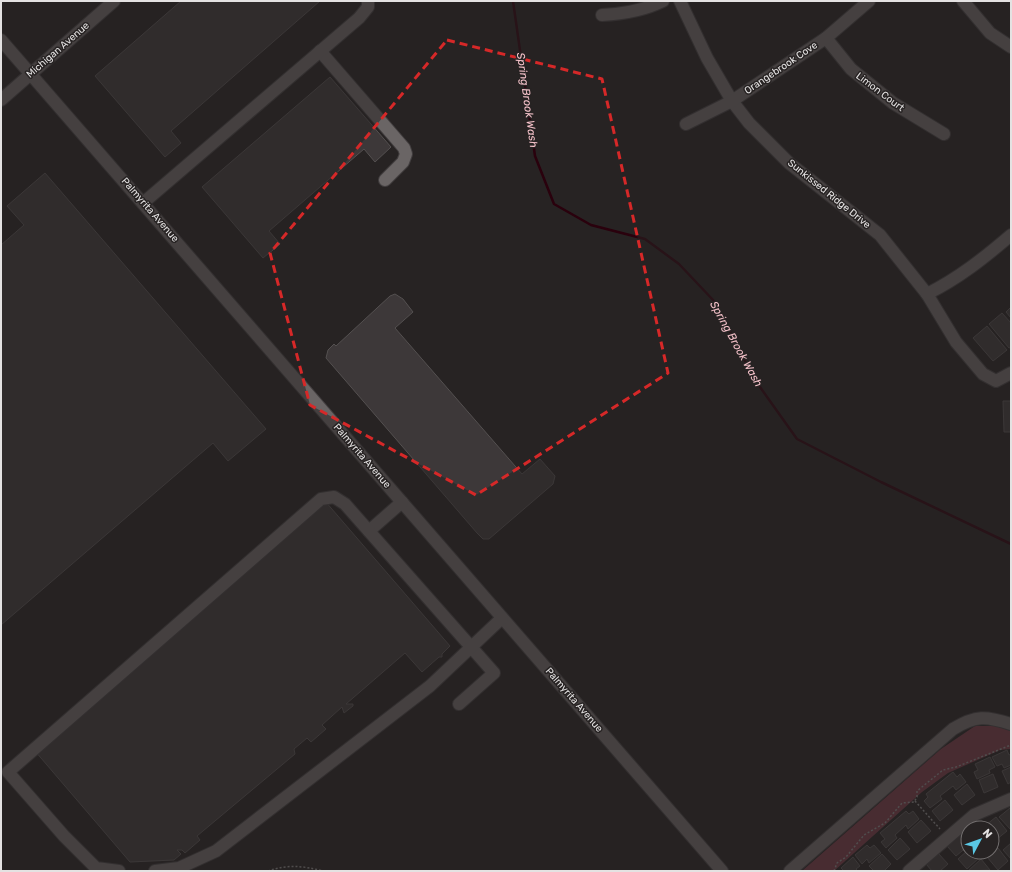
<svg xmlns="http://www.w3.org/2000/svg" width="1012" height="872" font-family="Rubik,sans-serif">
  <rect width="100%" height="100%" fill="#272323"/>
  <polygon fill="#713844" points="975,726 996,726 1011,731 1011,749 1000,750 948,773 922,792 834,871 802,871 941,749"/>
  <g fill="none" stroke-linecap="round" stroke-linejoin="round">
    <polyline stroke="#2a010d" stroke-width="2.5" points="513,1 535,156 554,204 591,225 645,239 679,264 714,301 755,380 797,439 881,482 1011,544"/>
  </g>
  <g fill="#3d3839" stroke="#545050">
    <polygon points="181,1 320,1 171,131 181,143 165,157 95,76"/>
    <polygon points="330,77 391,147 375,162 364,149 269,231 280,244 263,258 202,187"/>
    <polygon points="45,173 266,429 228,461 213,443 1,625 1,245 24,225 7,206"/>
    <polygon points="395,294 403,299 413,312 395,328 522,474 540,459 555,476 553,484 489,539 483,539 477,533 326,358 328,350 334,344 336,346 390,296"/>
    <polygon points="1011,307 1011,318 1006,312"/>
    <polygon points="1002,313 1011,323 1011,347 1009,348 989,324"/>
    <polygon points="987,326 1007,350 993,361 973,338"/>
    <polygon points="1003,401 1011,401 1011,432 1004,432"/>
    <polygon points="325,501 450,646 442,654 442,657 439,657 422,672 405,653 346,704 353,704 353,706 344,713 342,707 322,725 326,729 311,742 307,738 294,749 295,754 197,836 200,840 185,853 182,850 177,850 181,854 174,860 130,862 35,751"/>
    <polygon points="1007,750 1009,755 1011,754 1011,765 1004,768 1002,764 997,766 992,757"/>
    <polygon points="990,757 995,767 989,770 990,773 977,779 974,772 978,770 975,764"/>
    <polygon points="1011,767 1011,782 1008,784 1002,771"/>
    <polygon points="953,772 957,777 960,774 966,782 956,790 953,786 940,796 942,799 930,808 924,801 928,797 926,794"/>
    <polygon points="993,774 998,787 984,793 979,780"/>
    <polygon points="967,784 975,795 962,805 954,795"/>
    <polygon points="945,800 953,810 940,821 932,811"/>
    <polygon points="1010,808 1011,809 1011,830 999,817"/>
    <polygon points="906,811 909,814 913,811 919,819 908,829 906,825 895,835 897,838 886,848 881,842 885,839 880,833"/>
    <polygon points="996,817 1007,831 997,839 992,833 992,828 988,828 986,825"/>
    <polygon points="921,820 931,831 917,843 908,832"/>
    <polygon points="960,835 968,846 956,856 947,846"/>
    <polygon points="900,838 910,849 897,860 888,850"/>
    <polygon points="1011,843 1011,859 1003,850"/>
    <polygon points="867,845 870,848 874,845 881,853 869,863 867,859 862,864 855,855"/>
    <polygon points="998,848 1008,861 998,870 987,857"/>
    <polygon points="968,850 968,852 974,852 979,858 967,869 958,859"/>
    <polygon points="938,853 948,864 940,871 932,871 926,864"/>
    <polygon points="882,854 891,864 884,871 874,871 869,866"/>
    <polygon points="853,857 860,866 856,869 858,871 844,871 841,868"/>
    <polygon points="981,859 990,870 968,871"/>
  </g>
  <g fill="none" stroke-linecap="round" stroke-linejoin="round">
    <g stroke="#433f40" stroke-width="14">
      <g id="minor">
        <polyline points="680,1 707,58 732,101 749,123 789,163 880,235 927,294 956,342 983,374 996,381 1011,373"/>
        <polyline points="963,1 990,33 1011,47"/>
        <path d="M 602,15 C 624,14 643,11 663,1"/>
        <polyline points="826,38 851,69 893,103 944,134"/>
        <polyline points="1,40 722,871"/>
        <polyline points="320,51 404,148 406,154 403,162 385,180"/>
        <polyline points="1,100 114,1"/>
        <polyline points="686,124 732,101 826,38 869,1"/>
        <polyline points="143,203 359,18 368,7 368,1"/>
        <path d="M 927,294 C 959,278 984,258 1011,235"/>
        <polyline points="369,531 402,502"/>
        <polyline points="119,871 96,868 64,836 8,772 321,499 334,497 345,504 494,673 459,704"/>
        <polyline points="155,871 179,868 216,851 430,686 502,618"/>
        <path d="M 790,871 L 953,729 C 976,715 986,716 1011,724"/>
        <polyline points="909,871 974,815 1011,799"/>
      </g>
    </g>
    <g stroke="#838080" stroke-width="1.5" stroke-dasharray="2 2" stroke-linecap="butt">
      <polyline points="915,801 940,829"/>
      <path d="M 268,871 C 288,864 303,866 323,871"/>
      <polyline points="834,871 837,863 846,857 864,835 885,823 902,803 914,802 917,797 917,791 943,770 956,767 1011,745"/>
    </g>
    <use href="#minor" stroke="#6a6565" stroke-width="12"/>
  </g>
  <path d="M0 0H1012V872H0ZM 447,40 L 602,79 L 668,373 L 476,495 L 310,405 L 270,253 Z" fill="#272323" fill-opacity=".55" fill-rule="evenodd"/>
  <path fill="none" stroke="#d62828" stroke-width="3" stroke-dasharray="8 5" stroke-linejoin="round" d="M 447,40 L 602,79 L 668,373 L 476,495 L 310,405 L 270,253 Z"/>
  <g text-anchor="middle" dominant-baseline="central" stroke-width="3" stroke-linejoin="round" paint-order="stroke">
    <g font-size="10" fill="#e4e2e2" stroke="#272323">
      <text transform="translate(58 50) rotate(-41)">Michigan Avenue</text>
      <text transform="translate(781 68) rotate(-34)">Orangebrook Cove</text>
      <text transform="translate(880 92) rotate(37)">Limon Court</text>
      <text transform="translate(829 194) rotate(39)">Sunkissed Ridge Drive</text>
      <text transform="translate(150 210) rotate(49)">Palmyrita Avenue</text>
      <text transform="translate(362 456) rotate(49)">Palmyrita Avenue</text>
      <text transform="translate(574 700) rotate(49)">Palmyrita Avenue</text>
    </g>
    <g font-size="11" font-style="italic" fill="#f5c2ca" stroke="#272323">
      <text transform="translate(527 100) rotate(82)">Spring Brook Wash</text>
      <text transform="translate(736 344) rotate(61)">Spring Brook Wash</text>
    </g>
  </g>
  <rect width="1012" height="872" fill="none" stroke="#e4e2e2" stroke-width="4"/>
  <g transform="translate(980 840) rotate(49)"><circle r="19" fill="#272323" stroke="#736f6f"/>
  <path d="M0-3L7 15L0 10L-7 15Z" fill="#5ac8e5"/>
  <text y="-6" font-size="11" font-weight="bold" text-anchor="middle" fill="#e4e2e2">N</text>
  </g>
</svg>
